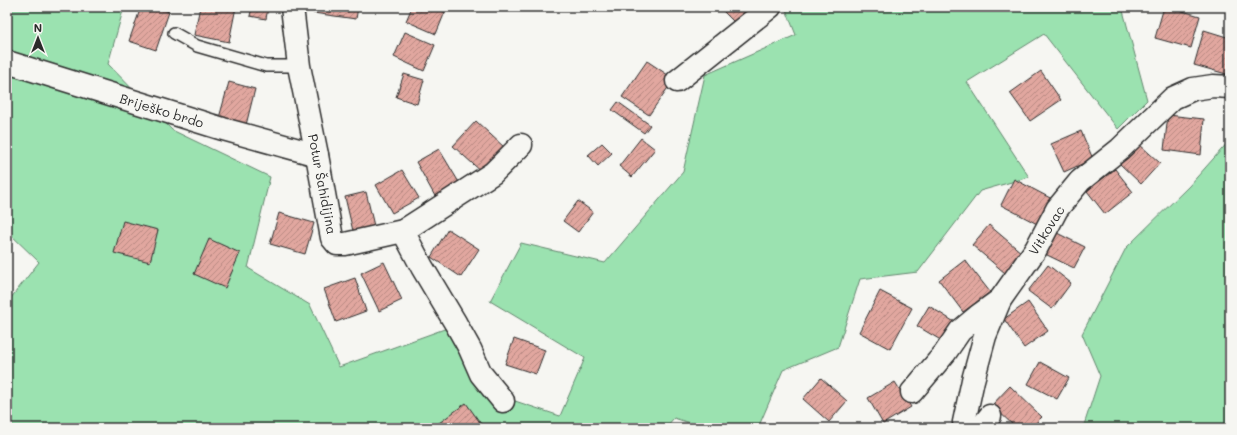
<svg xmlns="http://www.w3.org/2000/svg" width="1237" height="435" font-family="Mali,sans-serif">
  <defs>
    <pattern id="building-hatch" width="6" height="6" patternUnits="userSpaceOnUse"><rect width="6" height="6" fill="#e1a79f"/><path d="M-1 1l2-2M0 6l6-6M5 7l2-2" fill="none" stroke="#b78882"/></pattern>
  </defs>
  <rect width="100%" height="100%" fill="#f6f6f2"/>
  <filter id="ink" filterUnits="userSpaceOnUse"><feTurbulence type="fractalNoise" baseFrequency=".025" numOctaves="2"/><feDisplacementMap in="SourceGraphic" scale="8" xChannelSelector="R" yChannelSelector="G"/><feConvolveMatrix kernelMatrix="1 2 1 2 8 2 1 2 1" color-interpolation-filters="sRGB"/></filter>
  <g filter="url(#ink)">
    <g fill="#9be2b0" stroke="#63866e">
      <polygon points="7,7 124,7 108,64 172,130 270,177 248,268 310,305 339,367 450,327 494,394 560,416 585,358 490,301 521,243 605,263 683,172 705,75 796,35 785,7 1122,7 1147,100 1118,129 1044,34 967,82 1029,177 980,191 918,272 860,279 838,347 783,370 758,428 705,428 674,418 665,428 7,428 7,303 39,262 7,231"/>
      <polygon points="1230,140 1230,428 1083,428 1100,376 1082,334 1126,248 1189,186"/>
    </g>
    <g fill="url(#building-hatch)" stroke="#2b2b2b">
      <polygon points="141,7 154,7 169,12 156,50 129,41"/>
      <polygon points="200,7 236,7 229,42 194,35"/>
      <polygon points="252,7 268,7 266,19 250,16"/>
      <polygon points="314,7 358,7 356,19 313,13"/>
      <polygon points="412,7 435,7 445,12 436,34 406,21"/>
      <polygon points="719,7 752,7 735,23"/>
      <polygon points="1164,7 1168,7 1200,16 1191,48 1155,38"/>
      <polygon points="1204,30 1230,38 1230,75 1194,65"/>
      <polygon points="405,32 435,45 424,71 394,57"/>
      <polygon points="647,61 674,79 649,115 622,97"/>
      <polygon points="1041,71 1061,100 1030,121 1010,93"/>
      <polygon points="404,74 424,80 417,104 396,97"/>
      <polygon points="229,82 255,89 246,125 219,118"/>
      <polygon points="618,102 650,125 644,133 612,110"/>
      <polygon points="1168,115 1204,119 1201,155 1164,150"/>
      <polygon points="476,121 505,148 483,173 453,146"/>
      <polygon points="1081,131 1093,159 1064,172 1051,144"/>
      <polygon points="641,138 655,149 632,177 619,166"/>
      <polygon points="602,143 612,153 598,166 588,155"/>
      <polygon points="1139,144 1160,163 1141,184 1120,164"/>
      <polygon points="439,149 460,184 436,198 416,162"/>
      <polygon points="1115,169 1133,192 1105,214 1087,191"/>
      <polygon points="402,170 419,198 392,213 376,185"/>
      <polygon points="1014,179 1054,200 1041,226 1001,205"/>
      <polygon points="366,192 374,226 353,231 345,197"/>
      <polygon points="578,201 593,212 578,232 563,221"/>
      <polygon points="279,213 314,223 305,254 270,244"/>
      <polygon points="123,221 158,230 150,262 114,253"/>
      <polygon points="989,225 1022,253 1005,273 972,245"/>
      <polygon points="448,229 479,249 461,277 431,257"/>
      <polygon points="1055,232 1085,247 1074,268 1045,254"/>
      <polygon points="209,239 240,253 225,288 194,274"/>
      <polygon points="965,260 990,292 963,312 939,280"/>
      <polygon points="384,262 402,300 379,311 361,273"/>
      <polygon points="1048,265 1071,283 1052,309 1028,291"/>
      <polygon points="355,278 366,311 336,322 324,289"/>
      <polygon points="880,291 912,308 890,349 859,332"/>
      <polygon points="1028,302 1048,331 1024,348 1004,319"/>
      <polygon points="929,306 956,323 944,342 917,326"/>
      <polygon points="514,339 545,350 536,374 505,364"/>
      <polygon points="1040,362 1069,378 1057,399 1028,384"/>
      <polygon points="821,378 847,401 829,422 803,399"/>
      <polygon points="895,382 911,407 883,424 868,398"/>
      <polygon points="1010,386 1042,417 1031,428 1016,428 992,405"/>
      <polygon points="466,403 484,428 437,428 435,426"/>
    </g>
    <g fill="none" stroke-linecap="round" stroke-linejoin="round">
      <g stroke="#2b2b2b" stroke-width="14">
        <polyline id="lane" points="174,33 197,46 266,66 299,66"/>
      </g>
      <g stroke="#2b2b2b" stroke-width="25">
        <g id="street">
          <polyline points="292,7 299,66 317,155 330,227 332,238 337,244 345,244 403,231 493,173 521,145"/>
          <polyline points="7,62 223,129 317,155"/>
          <polyline points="677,81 770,7"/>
          <polyline points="403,231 422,267 456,324 470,349 481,374 503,401"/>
          <polyline points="912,392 945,353 960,331 978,316 1000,300"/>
          <polyline points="970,428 964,422 973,380 985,336 1000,300 1036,249 1057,209 1080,181 1120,149 1173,98 1193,89 1213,86 1230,87"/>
          <polyline points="976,428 982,426 990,416"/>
        </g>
      </g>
      <use href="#lane" stroke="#f6f6f2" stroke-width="11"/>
      <use href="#street" stroke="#f6f6f2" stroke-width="22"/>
    </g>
  </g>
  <g text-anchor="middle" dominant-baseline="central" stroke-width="4" stroke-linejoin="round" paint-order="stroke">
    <g font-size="13" fill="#2b2b2b" stroke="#f6f6f2">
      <text transform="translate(162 110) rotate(17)">Briješko brdo</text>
      <text transform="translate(323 184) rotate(79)">Potur Šahidijina</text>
      <text transform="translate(1046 230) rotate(-58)">Vitkovac</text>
    </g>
  </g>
  <rect width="1237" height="435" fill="none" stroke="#f6f6f2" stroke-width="24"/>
  <rect x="12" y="12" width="1213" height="411" fill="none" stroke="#2b2b2b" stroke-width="1.5" filter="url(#ink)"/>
  <g transform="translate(38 38)" stroke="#f6f6f2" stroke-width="3" paint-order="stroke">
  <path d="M0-3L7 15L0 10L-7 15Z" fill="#2b2b2b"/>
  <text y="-6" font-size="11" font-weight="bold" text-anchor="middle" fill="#2b2b2b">N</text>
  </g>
</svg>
